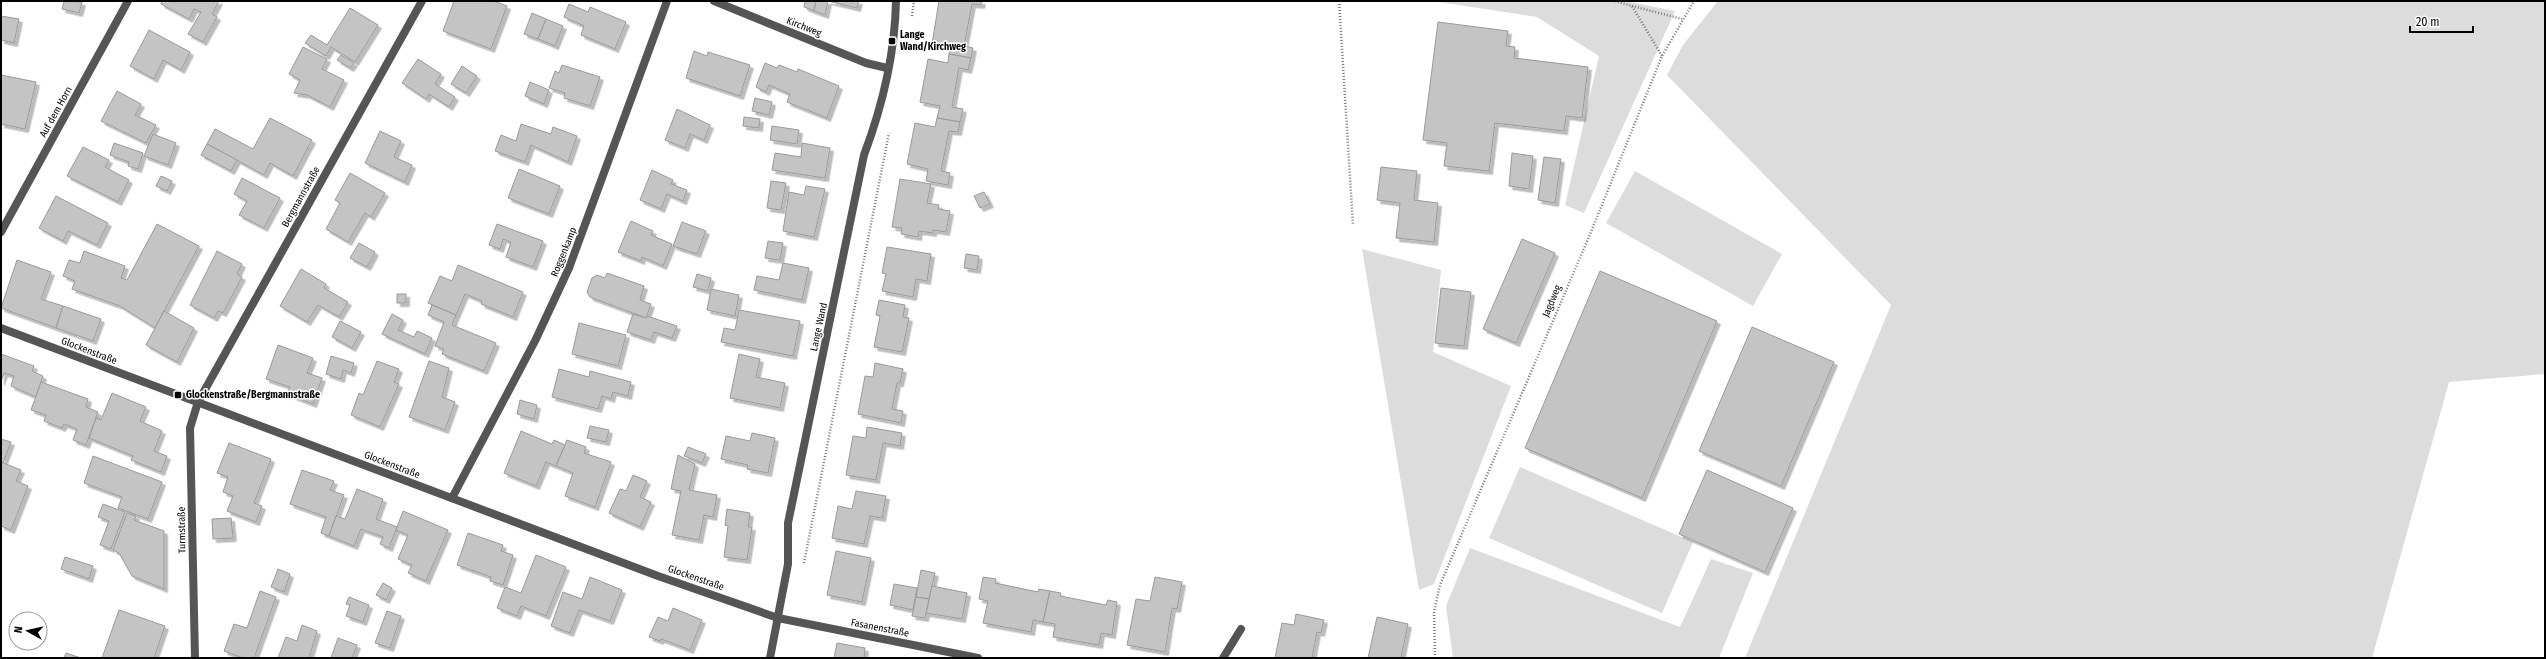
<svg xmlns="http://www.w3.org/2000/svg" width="2546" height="659" font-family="'Fira Sans Condensed',sans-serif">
  <defs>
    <filter id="shadow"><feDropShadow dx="3.5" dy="3.5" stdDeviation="0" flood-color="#0004"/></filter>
  </defs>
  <rect width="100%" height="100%" fill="#fff"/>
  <g fill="#dcdcdc">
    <polygon points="1432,1 1625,1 1675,11 1584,213 1565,205 1599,56 1537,17"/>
    <polygon points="1718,1 2545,1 2545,374 2449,382 2372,658 1745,658 1891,305 1667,75 1683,45"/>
    <polygon points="1635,171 1782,254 1753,306 1606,223"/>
    <polygon points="1362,249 1441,270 1433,352 1511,386 1434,584 1419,590"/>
    <polygon points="1520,467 1693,542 1662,613 1489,538"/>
    <polygon points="1470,548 1680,627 1711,559 1753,573 1719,658 1453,658 1446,606"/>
  </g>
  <g fill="#c4c4c4" stroke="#999" filter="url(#shadow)">
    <polygon points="64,1 82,2 79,13 62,9"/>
    <polygon points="162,1 219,1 212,14 217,17 203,42 188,34 201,12 194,9 189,19 161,4"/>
    <polygon points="454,1 494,1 507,6 491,49 443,31"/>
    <polygon points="802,1 816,1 814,11 804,7 805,2"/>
    <polygon points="816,1 859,1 857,8 828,1 825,15 814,11"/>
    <polygon points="939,1 982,1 981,5 972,4 964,46 973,48 971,58 949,54 950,47 932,44"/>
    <polygon points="569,4 588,12 590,7 626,22 615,49 581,35 584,26 564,17"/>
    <polygon points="350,8 378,25 355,62 331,47 326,56 305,43 311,35 327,45"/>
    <polygon points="532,13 546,19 538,39 524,34"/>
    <polygon points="1,16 19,19 14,43 1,40"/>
    <polygon points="546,19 563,26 555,46 538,39"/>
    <polygon points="1438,22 1508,31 1506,46 1515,47 1514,58 1588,67 1582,118 1566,116 1564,131 1495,123 1489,171 1444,166 1447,143 1423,140"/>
    <polygon points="149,30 190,52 181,70 163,60 154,79 130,66"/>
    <polygon points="303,47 327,59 322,69 344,80 330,107 307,95 294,93 300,80 289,74"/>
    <polygon points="694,51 707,56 708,52 750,65 740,96 686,78"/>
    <polygon points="949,54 971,58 968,70 959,68 952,107 963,109 960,122 937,118 940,106 920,102 928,59 948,63"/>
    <polygon points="341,55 354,63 350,68 337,60"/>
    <polygon points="418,59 441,74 435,84 455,97 449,107 429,94 426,99 402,83"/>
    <polygon points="765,63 777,68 779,65 797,72 798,69 839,86 827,118 787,102 790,94 769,85 766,92 756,87"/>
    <polygon points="562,65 600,77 590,106 564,98 565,93 549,88 555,71 559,73"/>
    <polygon points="462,66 477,76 466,93 451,84"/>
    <polygon points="1,75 36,82 25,129 1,124"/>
    <polygon points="530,82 549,90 544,104 525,96"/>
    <polygon points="117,91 141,104 135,115 156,125 146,143 101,121"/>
    <polygon points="755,98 772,102 769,115 752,111"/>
    <polygon points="677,109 710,125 704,140 690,134 685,148 665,140"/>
    <polygon points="744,117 760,119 759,128 743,126"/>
    <polygon points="270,118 312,140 293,176 270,163 264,175 207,144 215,129 253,149"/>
    <polygon points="937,118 960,122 958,132 949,131 941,171 950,173 948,185 926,181 928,169 907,164 915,123 935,127"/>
    <polygon points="521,124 551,134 553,127 577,136 568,162 531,145 525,162 495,151 501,135 516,141"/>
    <polygon points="772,126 799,130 797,144 770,140"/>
    <polygon points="380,131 401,141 394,157 412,165 405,182 365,163"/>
    <polygon points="153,134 176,143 168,165 144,156"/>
    <polygon points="114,143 143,153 138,169 128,166 129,162 110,155"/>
    <polygon points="802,143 830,148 825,178 772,170 775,153 801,157"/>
    <polygon points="207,144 237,160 231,171 201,155"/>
    <polygon points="83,147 109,160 105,167 129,180 118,202 67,176"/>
    <polygon points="1512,153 1533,156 1529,189 1509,186"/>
    <polygon points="1544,157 1561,159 1555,203 1538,200"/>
    <polygon points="1381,167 1417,171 1414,200 1438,203 1434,242 1396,238 1400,203 1377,200"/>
    <polygon points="519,169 560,186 549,214 508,198"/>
    <polygon points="652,170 673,180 671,184 687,190 683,201 667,194 661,209 640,200"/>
    <polygon points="350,173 385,193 371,217 365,213 348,242 326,229 340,203 335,200"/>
    <polygon points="161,176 172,181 167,191 156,186"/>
    <polygon points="242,178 280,198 264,228 239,215 247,201 234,194"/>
    <polygon points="900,179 931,184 927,203 939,205 938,209 950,211 946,232 933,230 933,233 919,231 918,237 901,234 902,228 892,227"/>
    <polygon points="771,181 786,183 781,210 767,208"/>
    <polygon points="806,186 825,189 814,237 783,231 789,192 804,195"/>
    <polygon points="984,192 990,204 980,208 974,196"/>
    <polygon points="56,196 108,223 97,245 68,231 63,241 39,228"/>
    <polygon points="631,221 653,231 651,235 672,244 663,266 642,257 641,261 618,252"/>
    <polygon points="682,222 706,231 697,254 673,246"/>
    <polygon points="157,224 199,246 155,328 120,306 72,289 75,281 63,276 69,260 80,263 84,251 125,266 121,278 127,280"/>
    <polygon points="497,224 543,241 533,267 506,257 511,242 503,239 500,249 489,245"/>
    <polygon points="1522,239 1555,253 1516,343 1483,329"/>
    <polygon points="768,241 783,243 780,260 765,258"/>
    <polygon points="359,243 375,252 367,267 350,258"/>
    <polygon points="887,247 931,254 927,281 916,279 913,297 882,291 886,274 882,273"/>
    <polygon points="217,251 242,264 237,274 242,277 223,313 218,311 214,318 190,305"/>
    <polygon points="966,254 979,256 977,270 964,268"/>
    <polygon points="17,260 51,272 41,299 63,306 56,328 1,308"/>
    <polygon points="783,263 809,268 802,300 754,290 757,276 779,280"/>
    <polygon points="458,265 523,292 513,317 481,304 482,301 465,294 456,315 428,303 440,276 452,281"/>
    <polygon points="301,269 326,284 324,288 348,302 339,317 318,305 307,322 280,306"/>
    <polygon points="1600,271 1717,321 1642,498 1525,448"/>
    <polygon points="607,273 644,286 640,300 651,304 646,318 590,297 587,292 592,278 597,275 605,278"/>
    <polygon points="697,274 711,278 708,291 693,287"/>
    <polygon points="1441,288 1471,292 1464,346 1435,343"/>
    <polygon points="711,289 739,295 735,316 707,310"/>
    <rect x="397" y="294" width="9" height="9"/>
    <polygon points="879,300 905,305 903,317 909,318 902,352 874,347 880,316 876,315"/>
    <polygon points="432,305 456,315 452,325 496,343 484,371 442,354 444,349 435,346 444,322 428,315"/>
    <polygon points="63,306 101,319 93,341 56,328"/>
    <polygon points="739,310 800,321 793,356 721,342 724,328 735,330"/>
    <polygon points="164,311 194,328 177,362 146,345"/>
    <polygon points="392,314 403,320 398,330 414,337 417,331 432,338 425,354 382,334"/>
    <polygon points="633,314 646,318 647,316 677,326 672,338 654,332 651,340 627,332"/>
    <polygon points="340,321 361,332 352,348 332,337"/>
    <polygon points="579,323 626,335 618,366 572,354"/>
    <polygon points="1752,327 1834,362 1781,486 1699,451"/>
    <polygon points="278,345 313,358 307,373 322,378 313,404 287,394 290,387 266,379"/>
    <polygon points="1,354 34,366 32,371 43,376 36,397 11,386 14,376 4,373 1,382"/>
    <polygon points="739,354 760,359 756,377 785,383 780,408 730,398"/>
    <polygon points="331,356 354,363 351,373 343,370 341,379 326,374"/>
    <polygon points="377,361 399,369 394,382 399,384 380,427 351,415 359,393 363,395"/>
    <polygon points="429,361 449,368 442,397 455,402 445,430 409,417"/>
    <polygon points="875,363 903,369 900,383 897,383 892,409 903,411 901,423 858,414 865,376 873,377"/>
    <polygon points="559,369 589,377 590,371 631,382 628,396 613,392 611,399 602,396 598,409 552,397"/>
    <polygon points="41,382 88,399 86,407 98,412 86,445 73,440 77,429 64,424 62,428 44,421 46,415 31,410"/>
    <polygon points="112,393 146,407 140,421 162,431 154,451 167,456 161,472 131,460 133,456 89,438 96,418 101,420"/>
    <polygon points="520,400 537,405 534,419 517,414"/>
    <polygon points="590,426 609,430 606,442 587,438"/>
    <polygon points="867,427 902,433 900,446 883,443 876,480 846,475 853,436 866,438"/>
    <polygon points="521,431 552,444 554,440 565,445 556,466 546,462 536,486 504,473"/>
    <polygon points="752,433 775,438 768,473 747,469 748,465 721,459 726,436 750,441"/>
    <polygon points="1,439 11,442 3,463 1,462"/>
    <polygon points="567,440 586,447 584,453 611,462 595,507 565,496 573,473 556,466"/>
    <polygon points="229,443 271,459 254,503 262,506 256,522 227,511 233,496 223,492 228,477 217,473"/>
    <polygon points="688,447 706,454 702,463 684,456"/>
    <polygon points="678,455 695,464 689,490 717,495 713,517 704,515 699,540 672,535 681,491 671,489"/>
    <polygon points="93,456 162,482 148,519 118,508 122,497 84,483"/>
    <polygon points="1,462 21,470 16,481 28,486 11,530 1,526"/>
    <polygon points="302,470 334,481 330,490 344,495 329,536 321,533 326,517 290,504"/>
    <polygon points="1707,470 1793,508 1765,572 1679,534"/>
    <polygon points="633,475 647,481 640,497 651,502 640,527 609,513 620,489 626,491"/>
    <polygon points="357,489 383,499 376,519 397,527 389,548 380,544 383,537 361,529 354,546 329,536 336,516 345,519"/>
    <polygon points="856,491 886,496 882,518 870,516 864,544 832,538 838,506 852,509"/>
    <polygon points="103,504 125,512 111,549 100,545 109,521 98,517"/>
    <polygon points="727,509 750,513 748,527 752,527 747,560 724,557 728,526 725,525"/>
    <polygon points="403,511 448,530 426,581 408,573 412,565 398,559 408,535 396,530"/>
    <polygon points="127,513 136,516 134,520 164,531 164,589 132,576 119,553 113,550"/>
    <polygon points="231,518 233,538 213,539 212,519"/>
    <polygon points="468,533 503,545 501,551 513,555 503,585 490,581 491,577 457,565"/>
    <polygon points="836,551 871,558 862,602 827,595"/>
    <polygon points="536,555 566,567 546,616 521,606 517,616 497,608 505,587 521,593"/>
    <polygon points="65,557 93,566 89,579 61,569"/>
    <polygon points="278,569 290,574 284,592 271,587"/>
    <polygon points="921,570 935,573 929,599 916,597"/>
    <polygon points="590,577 622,590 610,621 579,610 570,633 551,626 563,592 582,599"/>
    <polygon points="983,577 996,579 995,583 1038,592 1039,589 1050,591 1043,622 1033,620 1031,632 983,623 988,601 979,599"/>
    <polygon points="1155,577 1182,582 1177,609 1172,608 1165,652 1127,645 1136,599 1150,601"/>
    <polygon points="383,583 392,588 386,600 376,595"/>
    <polygon points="894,584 917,588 913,610 890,605"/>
    <polygon points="932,586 967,593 962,619 926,613"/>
    <polygon points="260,591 276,597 254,658 243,658 224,651 234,624 247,628"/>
    <polygon points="1050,591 1061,593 1060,596 1106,605 1108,600 1117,602 1112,635 1101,633 1099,645 1053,637 1055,624 1043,622"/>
    <polygon points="349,597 369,605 363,622 346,616 350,605 346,604"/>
    <polygon points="916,597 929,599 925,618 912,616"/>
    <polygon points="673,608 702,620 690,650 661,639 660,641 649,637 658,617 668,621"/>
    <polygon points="119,610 165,626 154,658 102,658"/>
    <polygon points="387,611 401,616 390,648 375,643"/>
    <polygon points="1296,614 1324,620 1321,633 1317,632 1312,658 1275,658 1282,623 1294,625"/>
    <polygon points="1377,617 1408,624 1401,658 1368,658"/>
    <polygon points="302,625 317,631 309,658 278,658 286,637 297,641"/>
    <polygon points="338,638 357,645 352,658 331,658"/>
    <polygon points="837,643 865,648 864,658 834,658"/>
    <polygon points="66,653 81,658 64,658"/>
  </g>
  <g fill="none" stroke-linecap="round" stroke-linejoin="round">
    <g stroke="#777" stroke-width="2.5" stroke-dasharray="1 2" stroke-linecap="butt">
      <polyline points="1339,1 1353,225"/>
      <polyline points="1615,1 1632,6 1662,56"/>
      <polyline points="1632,6 1682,19"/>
      <polyline points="912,16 914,1"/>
      <polyline points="804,563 889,133"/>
      <polyline points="1435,658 1434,612 1440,585 1591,232 1662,56 1694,1"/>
    </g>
    <g stroke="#555" stroke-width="8">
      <polyline points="714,1 866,63 887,68"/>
      <polyline points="1,232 128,1"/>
      <polyline points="1,328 658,576 778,618 978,658"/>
      <polyline points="452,498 535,341 569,268 667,1"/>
      <polyline points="195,658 190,428 198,402 422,1"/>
      <path d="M 770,658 L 788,564 L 788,523 L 864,155 C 882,107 895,53 896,1"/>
      <polyline points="1223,658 1241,629"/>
    </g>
  </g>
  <g fill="#000" stroke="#fff" stroke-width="1.5">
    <rect x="888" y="37" width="8" height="8" rx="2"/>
    <rect x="174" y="391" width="8" height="8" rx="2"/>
  </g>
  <g text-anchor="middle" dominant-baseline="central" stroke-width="3" stroke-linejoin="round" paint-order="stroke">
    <g font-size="10" fill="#000" stroke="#fff">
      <text transform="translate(804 27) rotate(22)">Kirchweg</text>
      <text transform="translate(56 112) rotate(-61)">Auf dem Horn</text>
      <text transform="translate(301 197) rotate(-61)">Bergmannstraße</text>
      <text transform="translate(564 252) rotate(-68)">Roggenkamp</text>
      <text transform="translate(1552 301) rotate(-67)">Jagdweg</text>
      <text transform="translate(819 327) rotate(-78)">Lange Wand</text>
      <text transform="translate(89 351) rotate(21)">Glockenstraße</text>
      <text transform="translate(392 465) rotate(21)">Glockenstraße</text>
      <text transform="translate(182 530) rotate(-91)">Turmstraße</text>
      <text transform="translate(696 578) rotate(19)">Glockenstraße</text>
      <text transform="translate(880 628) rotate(11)">Fasanenstraße</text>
    </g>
    <g font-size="10" font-weight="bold" fill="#000" stroke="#fff" text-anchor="start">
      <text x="900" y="35">Lange<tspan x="900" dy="12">Wand/Kirchweg</tspan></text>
      <text x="186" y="395">Glockenstraße/Bergmannstraße</text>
    </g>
  </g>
  <rect width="2546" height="659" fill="none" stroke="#000000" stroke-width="4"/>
  <g transform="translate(28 631) rotate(278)"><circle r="19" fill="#ffffff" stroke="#999999"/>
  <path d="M0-3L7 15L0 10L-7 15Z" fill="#000000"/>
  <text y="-6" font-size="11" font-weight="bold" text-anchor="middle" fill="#000000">N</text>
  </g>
  <path d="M2410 26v6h63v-6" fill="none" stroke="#000000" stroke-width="2"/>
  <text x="2416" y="26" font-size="12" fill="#000000" stroke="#ffffff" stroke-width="3" paint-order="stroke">20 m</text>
</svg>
